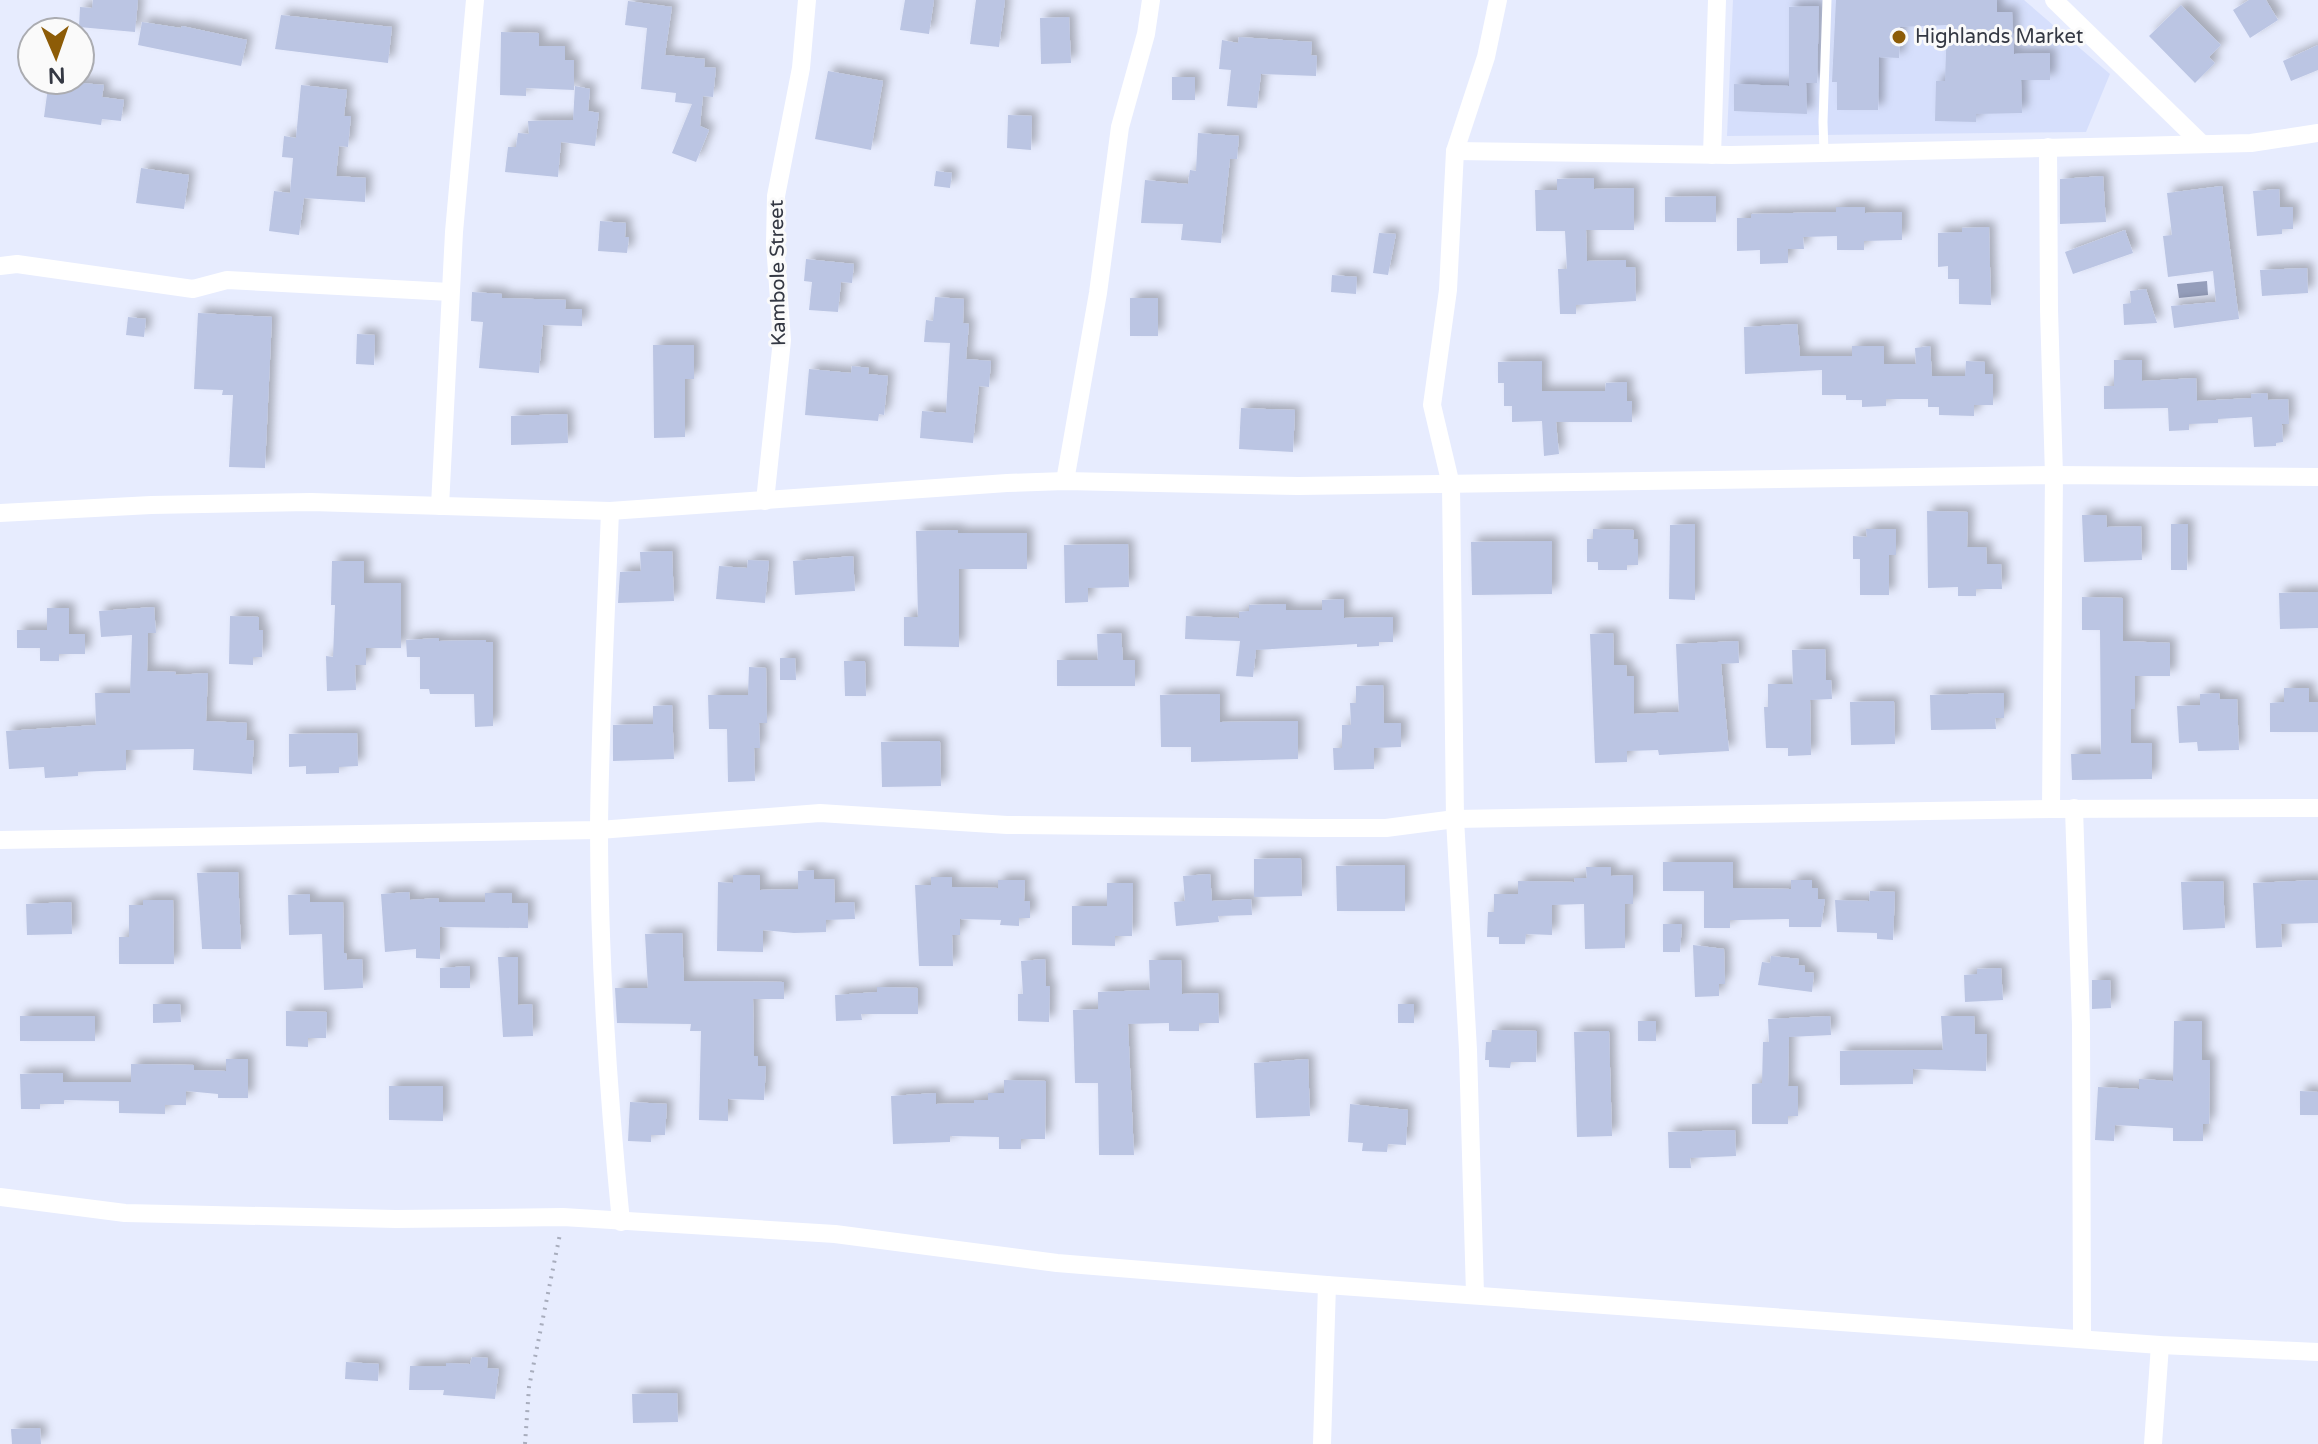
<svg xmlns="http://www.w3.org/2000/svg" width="2318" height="1444" font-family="'Varela Round',sans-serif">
  <defs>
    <filter id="shadow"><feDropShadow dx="6" dy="-6" stdDeviation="4" flood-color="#0004"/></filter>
  </defs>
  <rect width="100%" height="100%" fill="#e7ecfe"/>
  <polygon fill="#d6dffc" points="1733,0 2024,0 2110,74 2086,132 1727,136"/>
  <polygon fill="#959ebb" points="2207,281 2208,295 2179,298 2177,284"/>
  <g fill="#bbc5e3" filter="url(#shadow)">
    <polygon points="93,0 138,0 135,32 79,27 80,7 92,8"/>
    <polygon points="905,0 934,0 929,34 900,30"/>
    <polygon points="976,0 1005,0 999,47 970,44"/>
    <polygon points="1836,0 1997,0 1997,12 2012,12 2014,54 2050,53 2050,80 2021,80 2022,113 1976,114 1976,122 1935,121 1936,81 1945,81 1947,25 1900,27 1899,58 1879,57 1878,110 1837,110 1837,82 1832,82"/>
    <polygon points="2249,0 2266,0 2278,20 2250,38 2233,10"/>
    <polygon points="628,1 672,7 665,55 705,59 704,67 716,68 713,97 703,96 700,126 709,130 696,162 672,153 692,104 675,102 676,93 641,89 647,28 625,25"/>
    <polygon points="2181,5 2221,45 2209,57 2215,63 2195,83 2149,36"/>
    <polygon points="1819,6 1817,83 1806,83 1807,114 1734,111 1734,84 1789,86 1789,7"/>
    <polygon points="281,15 392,27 388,63 275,49"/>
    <polygon points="1069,17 1071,63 1041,64 1040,18"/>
    <polygon points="142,22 181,28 182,26 247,40 241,66 138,45"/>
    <polygon points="501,32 539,33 539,46 565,46 565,60 574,60 574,90 526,88 526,96 500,95"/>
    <polygon points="1239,37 1312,42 1311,55 1317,56 1316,76 1261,74 1257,108 1227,106 1231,70 1219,69 1222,40 1238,43"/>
    <polygon points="2318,45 2318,70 2291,81 2283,61"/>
    <polygon points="828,71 883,81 871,150 815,139"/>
    <rect x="1172" y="77" width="23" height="23"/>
    <polygon points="49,80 104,85 102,97 124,100 121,121 102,119 101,125 44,117"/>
    <polygon points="301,85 347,90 344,116 351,116 348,147 339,146 336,176 366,178 365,202 304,198 299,235 269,231 274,191 290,193 293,158 282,157 284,136 296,138"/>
    <polygon points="575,86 590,89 588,111 599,113 595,146 561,142 558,177 505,172 508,147 516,147 518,133 529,134 528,121 573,120"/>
    <polygon points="1008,115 1032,116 1031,150 1007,148"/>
    <polygon points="1198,133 1239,136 1237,159 1230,159 1221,243 1181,240 1183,224 1141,223 1145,180 1188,184 1190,170 1196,171"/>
    <polygon points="141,168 189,175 184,209 136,203"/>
    <polygon points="936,171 952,173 950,188 934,186"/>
    <polygon points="2103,176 2106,222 2060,224 2060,179"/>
    <polygon points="1594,178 1594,189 1634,188 1634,230 1586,230 1587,261 1626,260 1626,267 1635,267 1636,301 1576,305 1576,314 1560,314 1558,269 1567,269 1565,231 1536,231 1535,190 1557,190 1557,179"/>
    <polygon points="2222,186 2239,319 2174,328 2171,306 2216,302 2213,271 2168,277 2163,236 2172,235 2167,193"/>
    <polygon points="2279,189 2280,207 2293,207 2293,229 2282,229 2282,234 2257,236 2253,191"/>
    <polygon points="1716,196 1716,222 1665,222 1665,197"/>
    <polygon points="1836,207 1865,207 1865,213 1902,212 1902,240 1864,241 1864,250 1837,250 1837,236 1803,237 1804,249 1788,249 1788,263 1760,264 1760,250 1737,251 1737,218 1751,218 1751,214 1836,212"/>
    <polygon points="600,221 626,223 625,237 629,237 627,253 598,251"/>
    <polygon points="1989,227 1991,305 1959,304 1959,279 1948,279 1948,266 1938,267 1938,233 1962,232 1962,228"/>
    <polygon points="2125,230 2133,253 2073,274 2065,252"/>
    <polygon points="1379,233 1396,234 1388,275 1373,273"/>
    <polygon points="806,259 854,264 852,283 841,282 838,312 809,310 812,282 804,281"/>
    <polygon points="2307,268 2308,293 2262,296 2260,270"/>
    <polygon points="1332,275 1357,277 1356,294 1331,292"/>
    <polygon points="2146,289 2157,323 2124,325 2123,304 2131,303 2130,291"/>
    <polygon points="472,292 502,294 502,298 566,300 565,309 582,309 582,326 543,325 539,373 479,368 483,322 471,321"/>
    <polygon points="935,297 964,299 963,323 969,324 966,359 991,361 989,387 979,386 973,443 920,438 922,411 946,413 950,343 924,342 926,320 933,321"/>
    <rect x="1130" y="298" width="28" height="38"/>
    <polygon points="198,313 272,317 265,468 229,467 233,395 222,395 223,390 194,389"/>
    <polygon points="128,317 146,319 144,337 126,335"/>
    <polygon points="1797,324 1800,356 1852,356 1852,346 1884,346 1884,364 1916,364 1915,348 1930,346 1932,376 1965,376 1966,361 1985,362 1985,374 1993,374 1993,405 1974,405 1974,416 1939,415 1939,407 1928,407 1928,399 1886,399 1886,406 1862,407 1862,400 1846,400 1846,395 1822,395 1822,370 1745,374 1744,327"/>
    <polygon points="357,334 375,335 374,365 356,364"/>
    <polygon points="653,345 694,345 694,379 685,379 685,437 654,438"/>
    <polygon points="2114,360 2142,360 2142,381 2196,378 2197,401 2251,398 2251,394 2267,393 2268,400 2288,399 2289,424 2282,424 2283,442 2276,443 2276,446 2254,447 2252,417 2218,419 2218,423 2189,424 2189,430 2169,431 2168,408 2104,409 2104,386 2114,386"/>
    <polygon points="1542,361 1542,391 1605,391 1606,383 1627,382 1627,401 1632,401 1632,422 1556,422 1559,454 1544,456 1542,421 1512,422 1512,406 1504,406 1504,383 1498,383 1498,362"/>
    <polygon points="852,366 869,368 868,374 888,376 884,415 879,414 878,421 805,415 809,369 851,373"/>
    <polygon points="1241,408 1295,410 1293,452 1239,449"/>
    <polygon points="567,414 568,443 511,445 511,416"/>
    <polygon points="1927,511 1968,512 1967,547 1986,547 1987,564 2001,564 2002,589 1976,589 1976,596 1958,596 1958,587 1928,588"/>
    <polygon points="2082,515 2106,515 2107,527 2141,526 2142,560 2084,562"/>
    <polygon points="1695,524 1695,600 1669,599 1670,525"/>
    <polygon points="2171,524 2188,524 2187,570 2171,570"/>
    <polygon points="1593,529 1634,530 1633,539 1638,539 1638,565 1627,565 1627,570 1598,570 1598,562 1587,562 1587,539 1593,539"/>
    <polygon points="1866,529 1896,529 1896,555 1889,555 1889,595 1860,595 1860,559 1853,559 1853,536 1867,537"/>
    <polygon points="958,530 958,533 1027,533 1027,569 959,569 959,647 904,646 904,617 918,617 916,531"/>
    <polygon points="1552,541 1552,594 1472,595 1471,542"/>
    <polygon points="1128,544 1129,587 1088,588 1088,602 1065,603 1064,545"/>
    <polygon points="672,551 674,601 618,603 620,572 641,571 640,552"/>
    <polygon points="853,556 855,591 795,595 793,561"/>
    <polygon points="748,560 769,561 765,603 716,599 719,566 747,568"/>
    <polygon points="332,561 364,561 364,583 401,583 401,648 366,648 366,665 355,665 356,690 327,691 326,656 333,657 335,605 331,605"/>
    <polygon points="2318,592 2318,628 2280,629 2279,593"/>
    <polygon points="2082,597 2123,598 2123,641 2170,643 2170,676 2135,676 2135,709 2131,709 2131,743 2152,743 2152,779 2072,780 2071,754 2101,754 2100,630 2082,630"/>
    <polygon points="1344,599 1344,618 1393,617 1393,642 1379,642 1379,646 1357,647 1357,644 1256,650 1253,677 1236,676 1240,641 1185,639 1186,616 1239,618 1239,612 1249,611 1249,605 1286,604 1286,610 1322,610 1322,600"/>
    <polygon points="154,607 156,633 148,633 147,671 176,672 175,675 208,673 206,721 247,723 246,740 254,741 252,774 193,770 194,749 126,750 126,770 78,772 78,776 45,778 44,767 9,769 6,731 96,725 95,693 130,693 132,635 101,637 99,611"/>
    <polygon points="47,608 69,608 69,634 85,634 85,654 59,654 59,661 40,661 40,648 17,648 17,630 47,630"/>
    <polygon points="230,616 259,617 259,630 263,630 262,657 253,657 253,665 229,664"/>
    <polygon points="1121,633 1123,660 1135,660 1135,686 1057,686 1057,660 1098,660 1097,634"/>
    <polygon points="1613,633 1614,665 1626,665 1627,676 1634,676 1634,714 1679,712 1676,644 1738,641 1739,663 1721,664 1729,751 1659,755 1658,750 1627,751 1627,762 1595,763 1590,634"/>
    <polygon points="439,638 439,641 486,640 486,642 493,642 493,726 475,727 474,694 430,694 429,689 420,689 420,657 407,657 406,640"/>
    <polygon points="1825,649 1826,680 1831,680 1832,699 1810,700 1811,755 1788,756 1788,748 1766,748 1764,707 1768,707 1768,684 1793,684 1792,650"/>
    <polygon points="780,658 795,658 796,680 780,680"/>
    <polygon points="844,661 865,661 866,696 845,696"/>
    <polygon points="749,667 766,668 767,723 759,723 760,748 754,748 755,781 728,782 727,729 709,729 708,695 748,695"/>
    <polygon points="1383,685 1384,723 1401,723 1401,747 1374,748 1374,769 1334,770 1333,748 1342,748 1342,725 1351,725 1350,703 1356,703 1356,686"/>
    <polygon points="2284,688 2309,688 2309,702 2318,702 2318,732 2270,732 2270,703 2284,702"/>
    <polygon points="2004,693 2004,718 1995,718 1996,729 1931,730 1930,695"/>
    <polygon points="2219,693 2220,699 2237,699 2239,750 2198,751 2197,742 2179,743 2177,706 2200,705 2200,694"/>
    <polygon points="1220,694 1220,722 1298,721 1298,759 1191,762 1191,747 1161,747 1160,695"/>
    <polygon points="1894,701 1895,744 1851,745 1850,702"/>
    <polygon points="672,705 674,759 613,761 613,725 653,724 653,706"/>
    <polygon points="357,733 358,766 339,767 339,773 306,774 306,766 289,767 289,734"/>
    <polygon points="940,741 941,786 882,787 881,742"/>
    <polygon points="1301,858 1302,896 1254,897 1254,859"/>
    <polygon points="1663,862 1733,862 1733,888 1791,889 1791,880 1812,880 1812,888 1818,888 1818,899 1825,899 1821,927 1789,927 1789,919 1738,920 1730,920 1730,928 1704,928 1704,891 1663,891"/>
    <polygon points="1405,865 1405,911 1337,911 1336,866"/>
    <polygon points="1586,867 1611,867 1611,876 1633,875 1633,904 1625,904 1625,948 1585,949 1584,904 1552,905 1552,935 1526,934 1525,944 1499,944 1499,937 1487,937 1488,912 1494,912 1494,894 1518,894 1518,881 1575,882 1574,878 1587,878"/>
    <polygon points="814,870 814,879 834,879 835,903 854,902 855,919 826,920 826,932 794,933 763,930 763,952 717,951 718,882 733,883 733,875 760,875 760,890 798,889 798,871"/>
    <polygon points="238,872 241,949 202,949 197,873"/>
    <polygon points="1210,874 1212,901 1251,899 1252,915 1218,916 1219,922 1176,926 1174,902 1185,901 1183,876"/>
    <polygon points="931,877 952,877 952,887 998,888 998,880 1025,880 1024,901 1030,901 1030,918 1019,918 1019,926 1000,925 1001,920 960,919 960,935 952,935 953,966 919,966 915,885 931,885"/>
    <polygon points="2318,880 2318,923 2281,924 2282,947 2256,948 2253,883"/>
    <polygon points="2223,881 2225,928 2183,930 2181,882"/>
    <polygon points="1107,883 1133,883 1132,936 1115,936 1115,946 1072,945 1072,906 1107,906"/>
    <polygon points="1870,891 1895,892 1893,940 1877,939 1877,933 1837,932 1835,900 1869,901"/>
    <polygon points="409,892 410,900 438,898 439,902 485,902 485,893 512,893 512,903 528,903 528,928 440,927 440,959 416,958 416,949 385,952 381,894"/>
    <polygon points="310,894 310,902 343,902 344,953 346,953 347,960 362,959 363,988 324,990 322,934 289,935 288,895"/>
    <polygon points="143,900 173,900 174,964 119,964 119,937 129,937 129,905 143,905"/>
    <polygon points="71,902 72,934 27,935 26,904"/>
    <polygon points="1663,924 1682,924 1680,952 1663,952"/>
    <polygon points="682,933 684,981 784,982 784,999 753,999 754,1056 758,1056 758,1066 766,1066 764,1100 728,1099 728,1121 699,1120 701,1031 690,1031 691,1024 617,1023 615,988 648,988 645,934"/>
    <polygon points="1693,945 1724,949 1725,984 1719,984 1719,996 1695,997"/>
    <polygon points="1771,956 1799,959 1798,965 1805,966 1805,972 1814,973 1812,992 1758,985 1762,962 1770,963"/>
    <polygon points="498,957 518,957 518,1005 532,1004 533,1036 503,1037"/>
    <polygon points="1045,959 1046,986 1050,986 1049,1022 1018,1021 1018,994 1023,994 1021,961"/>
    <polygon points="1149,960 1181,960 1182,994 1218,993 1219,1023 1199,1023 1199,1031 1169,1031 1169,1023 1128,1024 1134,1155 1099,1155 1098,1083 1075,1083 1073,1010 1098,1009 1098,992 1150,990"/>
    <polygon points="470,966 470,988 440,988 440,968"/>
    <polygon points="2001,968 2003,1000 1965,1002 1964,975 1977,974 1977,969"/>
    <polygon points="2092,980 2110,980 2111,1008 2092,1009"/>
    <polygon points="877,987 918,988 918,1014 861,1014 862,1020 836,1021 835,995 877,992"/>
    <polygon points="153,1004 180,1004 181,1022 153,1023"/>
    <rect x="1398" y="1004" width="16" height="19"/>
    <polygon points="286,1011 327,1012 326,1038 308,1038 308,1047 286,1046"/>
    <rect x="20" y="1016" width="75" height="25"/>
    <polygon points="1830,1016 1831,1035 1789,1037 1788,1086 1798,1086 1798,1116 1788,1116 1788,1124 1752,1124 1752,1084 1762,1083 1763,1042 1769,1042 1768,1019"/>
    <polygon points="1941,1016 1974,1016 1975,1034 1987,1034 1986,1071 1913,1069 1913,1084 1840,1085 1840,1051 1943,1050"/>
    <rect x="1638" y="1021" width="18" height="20"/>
    <polygon points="2174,1021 2202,1021 2202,1060 2210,1060 2209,1124 2203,1124 2203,1141 2173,1141 2173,1128 2115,1125 2114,1141 2095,1140 2098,1087 2139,1089 2139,1079 2173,1081"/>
    <polygon points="1492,1030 1537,1031 1536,1062 1511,1062 1510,1068 1489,1067 1489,1060 1485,1060 1486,1042 1491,1042"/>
    <polygon points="1609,1031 1612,1136 1577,1137 1574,1032"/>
    <polygon points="226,1059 248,1059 248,1098 218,1098 218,1094 186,1091 186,1105 165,1105 165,1114 119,1113 119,1101 64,1100 64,1104 40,1104 40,1109 21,1109 20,1074 63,1073 63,1082 131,1082 131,1064 194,1065 194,1070 226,1071"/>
    <polygon points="1308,1059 1310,1116 1256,1118 1254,1063"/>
    <polygon points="1004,1080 1046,1081 1045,1139 1021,1139 1021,1149 999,1149 999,1137 950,1136 950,1142 893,1144 891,1096 936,1093 936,1104 974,1103 974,1100 988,1100 988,1093 1004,1093"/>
    <polygon points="389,1086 443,1086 443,1121 389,1120"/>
    <polygon points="2300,1091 2318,1092 2318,1115 2300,1115"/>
    <polygon points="630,1102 667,1104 665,1135 651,1135 651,1142 628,1141"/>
    <polygon points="1350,1104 1408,1110 1406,1145 1388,1144 1387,1152 1362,1151 1363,1143 1348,1142"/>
    <polygon points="1735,1130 1736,1156 1690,1158 1691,1168 1669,1168 1668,1132"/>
    <polygon points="472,1357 488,1358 487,1368 499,1369 495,1399 443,1395 444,1390 409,1390 410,1366 446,1366 446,1363 470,1364"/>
    <polygon points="346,1362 379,1364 378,1381 345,1379"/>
    <polygon points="677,1393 678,1422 633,1423 632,1394"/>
    <polygon points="40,1428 41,1444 12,1444 11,1429"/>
  </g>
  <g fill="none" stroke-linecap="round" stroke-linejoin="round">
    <polyline stroke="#a8adbd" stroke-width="4" stroke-dasharray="2 6" stroke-linecap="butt" points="525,1444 529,1387 560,1234"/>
    <polyline stroke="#fff" stroke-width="9" points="1824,152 1823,122 1827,0"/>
    <g stroke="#fff" stroke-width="18">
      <polyline points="2054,0 2202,144"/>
      <polyline points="2048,147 2049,310 2054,475 2051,809"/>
      <polyline points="1455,151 1731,155 2134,146 2251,143 2318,133"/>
      <polyline points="1712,155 1717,0"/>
      <polyline points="0,266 17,264 193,289 227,280 450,292"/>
      <polyline points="1065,481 1098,293 1120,127 1146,34 1151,0"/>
      <polyline points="765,501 782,340 775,244 776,196 801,68 807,0"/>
      <polyline points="440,506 454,232 475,0"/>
      <path d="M 610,511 C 606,617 600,722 599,827 C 599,959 608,1091 621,1222"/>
      <polyline points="0,513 151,505 311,502 610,511 1007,483 1065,481 1298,486 2054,475 2318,477"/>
      <polyline points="2074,808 2081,1025 2082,1338"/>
      <polyline points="0,840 599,830 820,813 1007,825 1314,828 1386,828 1455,819 2051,809 2318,808"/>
      <polyline points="0,1197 125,1213 396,1219 563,1217 835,1234 1057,1263 1327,1285 2160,1345 2318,1352"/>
      <polyline points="1475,1294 1468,1050 1455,819 1451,485 1432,405 1448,290 1455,151 1486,57 1498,0"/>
      <polyline points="1322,1444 1327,1285"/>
      <polyline points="2153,1444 2160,1345"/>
    </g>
  </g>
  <circle fill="#8d5c07" stroke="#fafafa" stroke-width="3" cx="1899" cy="37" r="8"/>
  <g text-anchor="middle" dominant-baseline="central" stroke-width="6" stroke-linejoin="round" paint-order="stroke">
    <g font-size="20" fill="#343843" stroke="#fafafa" text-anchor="start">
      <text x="1915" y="37">Highlands Market</text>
    </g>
    <g font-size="20" fill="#343843" stroke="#fafafa">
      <text transform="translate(778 273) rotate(-91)">Kambole Street</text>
    </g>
  </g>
  <g transform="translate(56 56) rotate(178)"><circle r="38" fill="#fafafa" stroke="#abacb1" stroke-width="2"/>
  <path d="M0-6L14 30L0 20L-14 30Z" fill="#8d5c07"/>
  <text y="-12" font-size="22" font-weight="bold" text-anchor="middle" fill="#343843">N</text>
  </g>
</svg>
